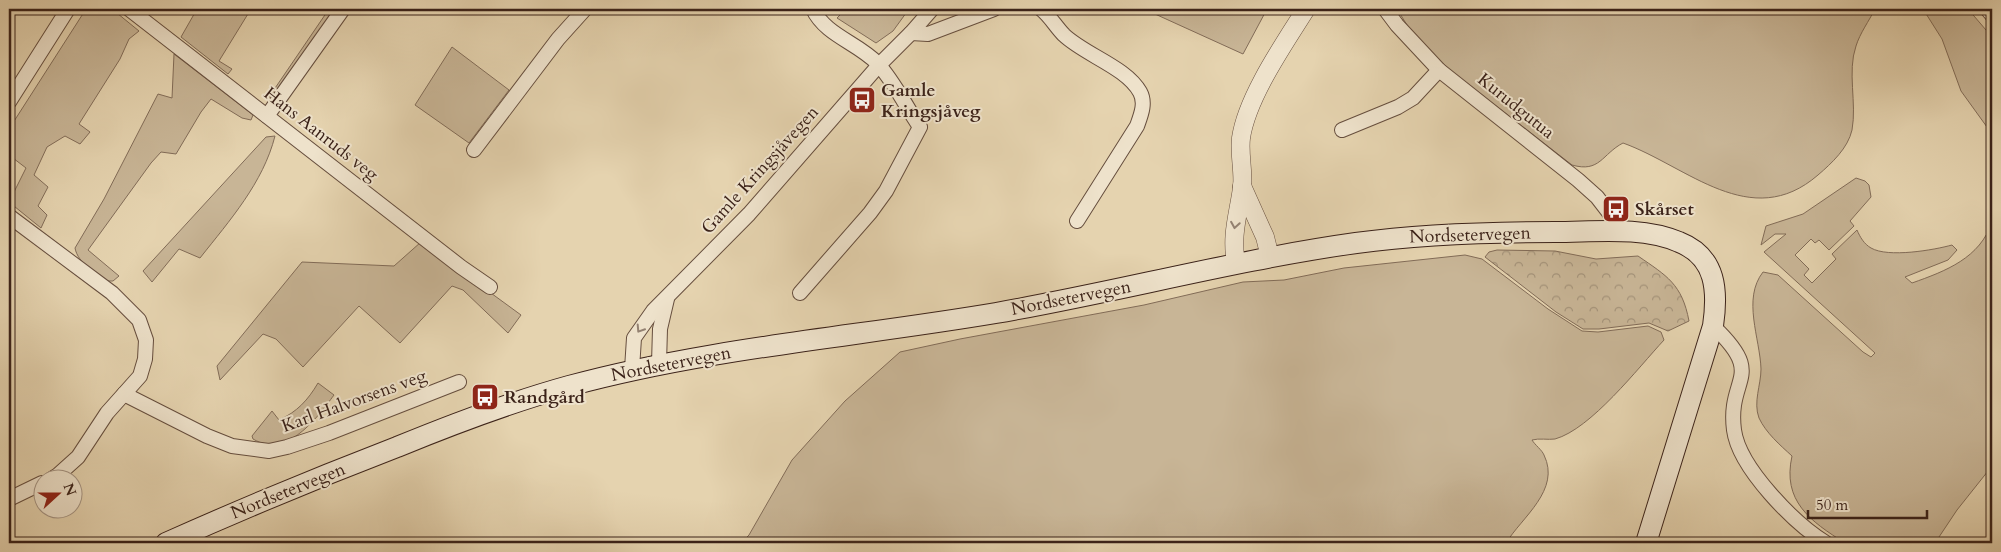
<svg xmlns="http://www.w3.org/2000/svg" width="2001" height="552" font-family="Cardo,serif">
  <defs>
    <pattern id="forest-crowns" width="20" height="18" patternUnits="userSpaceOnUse" patternTransform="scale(1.25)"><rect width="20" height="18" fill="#c8b596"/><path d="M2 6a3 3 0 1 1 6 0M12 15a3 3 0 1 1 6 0" fill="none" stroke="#a4937a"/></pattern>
  </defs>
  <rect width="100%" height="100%" fill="#e5d3af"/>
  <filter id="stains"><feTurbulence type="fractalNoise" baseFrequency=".004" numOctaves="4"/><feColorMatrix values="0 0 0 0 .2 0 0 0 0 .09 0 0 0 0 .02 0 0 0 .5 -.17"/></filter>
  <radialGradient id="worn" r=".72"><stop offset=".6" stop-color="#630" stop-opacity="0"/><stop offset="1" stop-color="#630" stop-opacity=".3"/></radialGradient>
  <g fill="#c8b596" stroke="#826c58">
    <polygon points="86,9 112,9 139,31 129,39 120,59 79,124 90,132 80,144 65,136 47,147 34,175 48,187 38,206 47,215 41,228 9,202 26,168 9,155 9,129"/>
    <polygon points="197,9 251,9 219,61 232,69 228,74 181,37"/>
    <polygon points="329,9 337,9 275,96 269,97"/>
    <polygon points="846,9 909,9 893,31 876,43 837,18"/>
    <polygon points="1144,9 1267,9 1243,54"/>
    <path d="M 1397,9 L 1875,9 C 1869,21 1860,33 1856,46 C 1847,72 1857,103 1852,130 C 1848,148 1832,163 1818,175 C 1751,233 1687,166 1623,143 C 1602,154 1600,173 1572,165 L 1442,64 L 1412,33 Z"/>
    <polygon points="1923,9 1968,9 1992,37 1992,134 1961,91 1942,39"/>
    <polygon points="452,47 509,90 469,143 415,105"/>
    <path d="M 174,54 L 253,115 L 251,120 L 242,118 L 211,99 L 201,112 L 176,154 L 161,152 L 151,163 L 88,250 L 119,276 L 113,281 L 108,281 C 96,272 78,264 75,248 L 104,199 L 158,94 L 172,98 Z"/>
    <path d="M 275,136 C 263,183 230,220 200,258 L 179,249 L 152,282 L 143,271 L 266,137 Z"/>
    <path d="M 1856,178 L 1865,181 L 1869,185 L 1871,197 L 1850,221 L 1854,226 L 1829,250 L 1819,240 L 1815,243 L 1811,239 L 1795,255 L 1809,269 L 1804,275 L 1812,283 L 1836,259 L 1832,254 L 1857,230 C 1860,237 1864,244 1871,248 C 1888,258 1934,250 1952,245 L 1957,250 L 1948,260 L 1905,277 L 1912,283 C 1946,271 1980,258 1992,222 L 1992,466 L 1957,510 L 1935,543 L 1845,543 C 1810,521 1782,501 1792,456 C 1780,445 1766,433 1759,418 C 1753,402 1761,385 1761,369 C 1760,338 1742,299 1763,272 L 1778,275 L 1863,352 L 1871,357 L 1875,353 L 1764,252 L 1786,234 L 1775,234 L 1761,245 L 1766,226 L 1803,214 Z"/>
    <polygon points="421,242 521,315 508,333 463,290 452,286 400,343 359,306 303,367 276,339 263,334 220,380 217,366 302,262 394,266"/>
    <path d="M 1465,255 L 1482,259 L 1548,309 L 1582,331 L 1598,332 L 1648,326 L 1661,332 L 1664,340 C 1638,368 1591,429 1555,439 C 1548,440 1539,438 1532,440 C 1535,445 1542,450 1544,455 C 1561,490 1522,517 1506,543 L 741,543 L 749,535 L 792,460 L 845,401 L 900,352 L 960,339 L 1144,305 L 1243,282 L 1284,280 L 1344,268 Z"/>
    <path d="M 318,383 L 334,395 C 317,418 287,459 253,439 L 252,436 L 272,411 L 279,420 C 297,412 308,400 318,383 Z"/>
  </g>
  <path fill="url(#forest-crowns)" stroke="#826c58" d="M 1497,250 L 1555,251 L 1596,259 L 1638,256 C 1667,276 1682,284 1689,321 L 1668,331 L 1649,323 L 1599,329 L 1583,329 L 1556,312 L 1485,257 L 1489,252 Z"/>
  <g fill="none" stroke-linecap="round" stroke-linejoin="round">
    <g stroke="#664e3e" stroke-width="16">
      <g id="minor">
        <polyline points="129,9 461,267 490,287"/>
        <path d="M 1041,9 C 1050,16 1056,27 1064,35 C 1085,55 1126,67 1140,92 C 1146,103 1141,115 1137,126 L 1077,221"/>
        <polyline points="1385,9 1397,25 1439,70 1578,180 1597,197 1624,232"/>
        <polyline points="1987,9 1992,15"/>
        <polyline points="911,33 928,34 994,9"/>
        <polyline points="9,102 68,9"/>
        <polyline points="267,116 343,9"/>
        <polyline points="1342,130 1398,107 1413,98 1439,70"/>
        <polyline points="474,150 558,39 585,9"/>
        <polyline points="9,216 112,293 139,320 146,340 145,359 140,376 107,413 78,457 58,475 50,480"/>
        <path d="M 800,293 L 870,213 L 886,191 L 920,127 C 906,107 894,81 877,63 C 858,43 825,35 813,9"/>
        <path d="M 1713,326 C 1767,377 1727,376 1734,430 C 1739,468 1795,524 1826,543"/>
        <polyline points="659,363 660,329 667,299"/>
        <polyline points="632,369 634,338 653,311 749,214 879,65 911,33 932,9"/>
        <polyline points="124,394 207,436 232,446 269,451 287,447 329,433 459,382"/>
        <polyline points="9,499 42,483"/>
      </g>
    </g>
    <g stroke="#664e3e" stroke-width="19">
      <g id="tertiary">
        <polyline points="1242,186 1265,237 1270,257"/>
        <path d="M 1236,263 C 1231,235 1238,216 1242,188 C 1244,172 1239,155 1241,138 C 1247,97 1284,44 1306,9"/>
      </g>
    </g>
    <g stroke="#3b2219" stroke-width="22">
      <path id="secondary" d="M 166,543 C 242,509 319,477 397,447 C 453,424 511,402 569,386 C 709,348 854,337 996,313 C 1117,292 1235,260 1356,243 C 1422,234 1489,232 1555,232 C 1595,232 1642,226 1679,242 C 1717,257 1718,292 1713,326 L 1646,543"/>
    </g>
    <use href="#minor" stroke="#eee2cb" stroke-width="14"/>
    <use href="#tertiary" stroke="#eee2cb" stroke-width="18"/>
    <use href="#secondary" stroke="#eee2cb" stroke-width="20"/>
  </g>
  <defs><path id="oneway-chevron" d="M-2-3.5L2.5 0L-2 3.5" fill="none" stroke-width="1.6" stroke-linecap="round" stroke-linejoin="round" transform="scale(1.25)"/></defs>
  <g stroke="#948272">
    <use href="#oneway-chevron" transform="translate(1235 225) rotate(99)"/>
    <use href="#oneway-chevron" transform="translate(640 329) rotate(123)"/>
  </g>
  <defs>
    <g id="bus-square" transform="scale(1.4375)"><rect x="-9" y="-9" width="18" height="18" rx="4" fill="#8f2418" stroke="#eee2cb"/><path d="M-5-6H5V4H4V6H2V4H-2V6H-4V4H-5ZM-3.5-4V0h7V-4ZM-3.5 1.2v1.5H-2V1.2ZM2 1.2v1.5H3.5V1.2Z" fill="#fff"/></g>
  </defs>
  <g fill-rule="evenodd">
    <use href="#bus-square" x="862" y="100"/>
    <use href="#bus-square" x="1616" y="209"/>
    <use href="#bus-square" x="485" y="397"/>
  </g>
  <g text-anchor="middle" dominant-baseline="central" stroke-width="4" stroke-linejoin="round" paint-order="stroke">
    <g font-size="18" font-weight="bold" fill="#3b2219" stroke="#eee2cb" text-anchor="start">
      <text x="881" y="90">Gamle<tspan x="881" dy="21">Kringsjåveg</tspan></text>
      <text x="1635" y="209">Skårset</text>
      <text x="504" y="397">Randgård</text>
    </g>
    <g font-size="18" fill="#3b2219" stroke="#eee2cb">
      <text transform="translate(1516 106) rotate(39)">Kurudgutua</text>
      <text transform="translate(321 134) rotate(38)">Hans Aanruds veg</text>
      <text transform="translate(760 170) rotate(-48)">Gamle Kringsjåvegen</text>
      <text transform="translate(1470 235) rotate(-2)">Nordsetervegen</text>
      <text transform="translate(1071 298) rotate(-11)">Nordsetervegen</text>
      <text transform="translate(671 364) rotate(-11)">Nordsetervegen</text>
      <text transform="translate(354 401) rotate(-20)">Karl Halvorsens veg</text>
      <text transform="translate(288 491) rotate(-22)">Nordsetervegen</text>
    </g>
  </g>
  <rect width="2001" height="552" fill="none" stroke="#e5d3af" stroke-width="30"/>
  <rect x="10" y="10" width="1981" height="532" fill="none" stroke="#3b2219" stroke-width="2.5"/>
  <rect x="15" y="15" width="1971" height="522" fill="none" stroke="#3b2219"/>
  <g transform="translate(58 494) rotate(69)"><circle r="24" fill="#eee2cb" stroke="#a69584"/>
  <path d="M0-4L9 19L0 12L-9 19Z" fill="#8f2418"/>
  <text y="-8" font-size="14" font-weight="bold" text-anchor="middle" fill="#3b2219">N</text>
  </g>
  <path d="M1808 510v8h119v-8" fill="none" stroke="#3b2219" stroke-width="2.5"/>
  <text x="1816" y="510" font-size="15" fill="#3b2219" stroke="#eee2cb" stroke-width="4" paint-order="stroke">50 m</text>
  <rect width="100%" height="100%" filter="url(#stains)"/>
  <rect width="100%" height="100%" fill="url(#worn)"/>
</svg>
